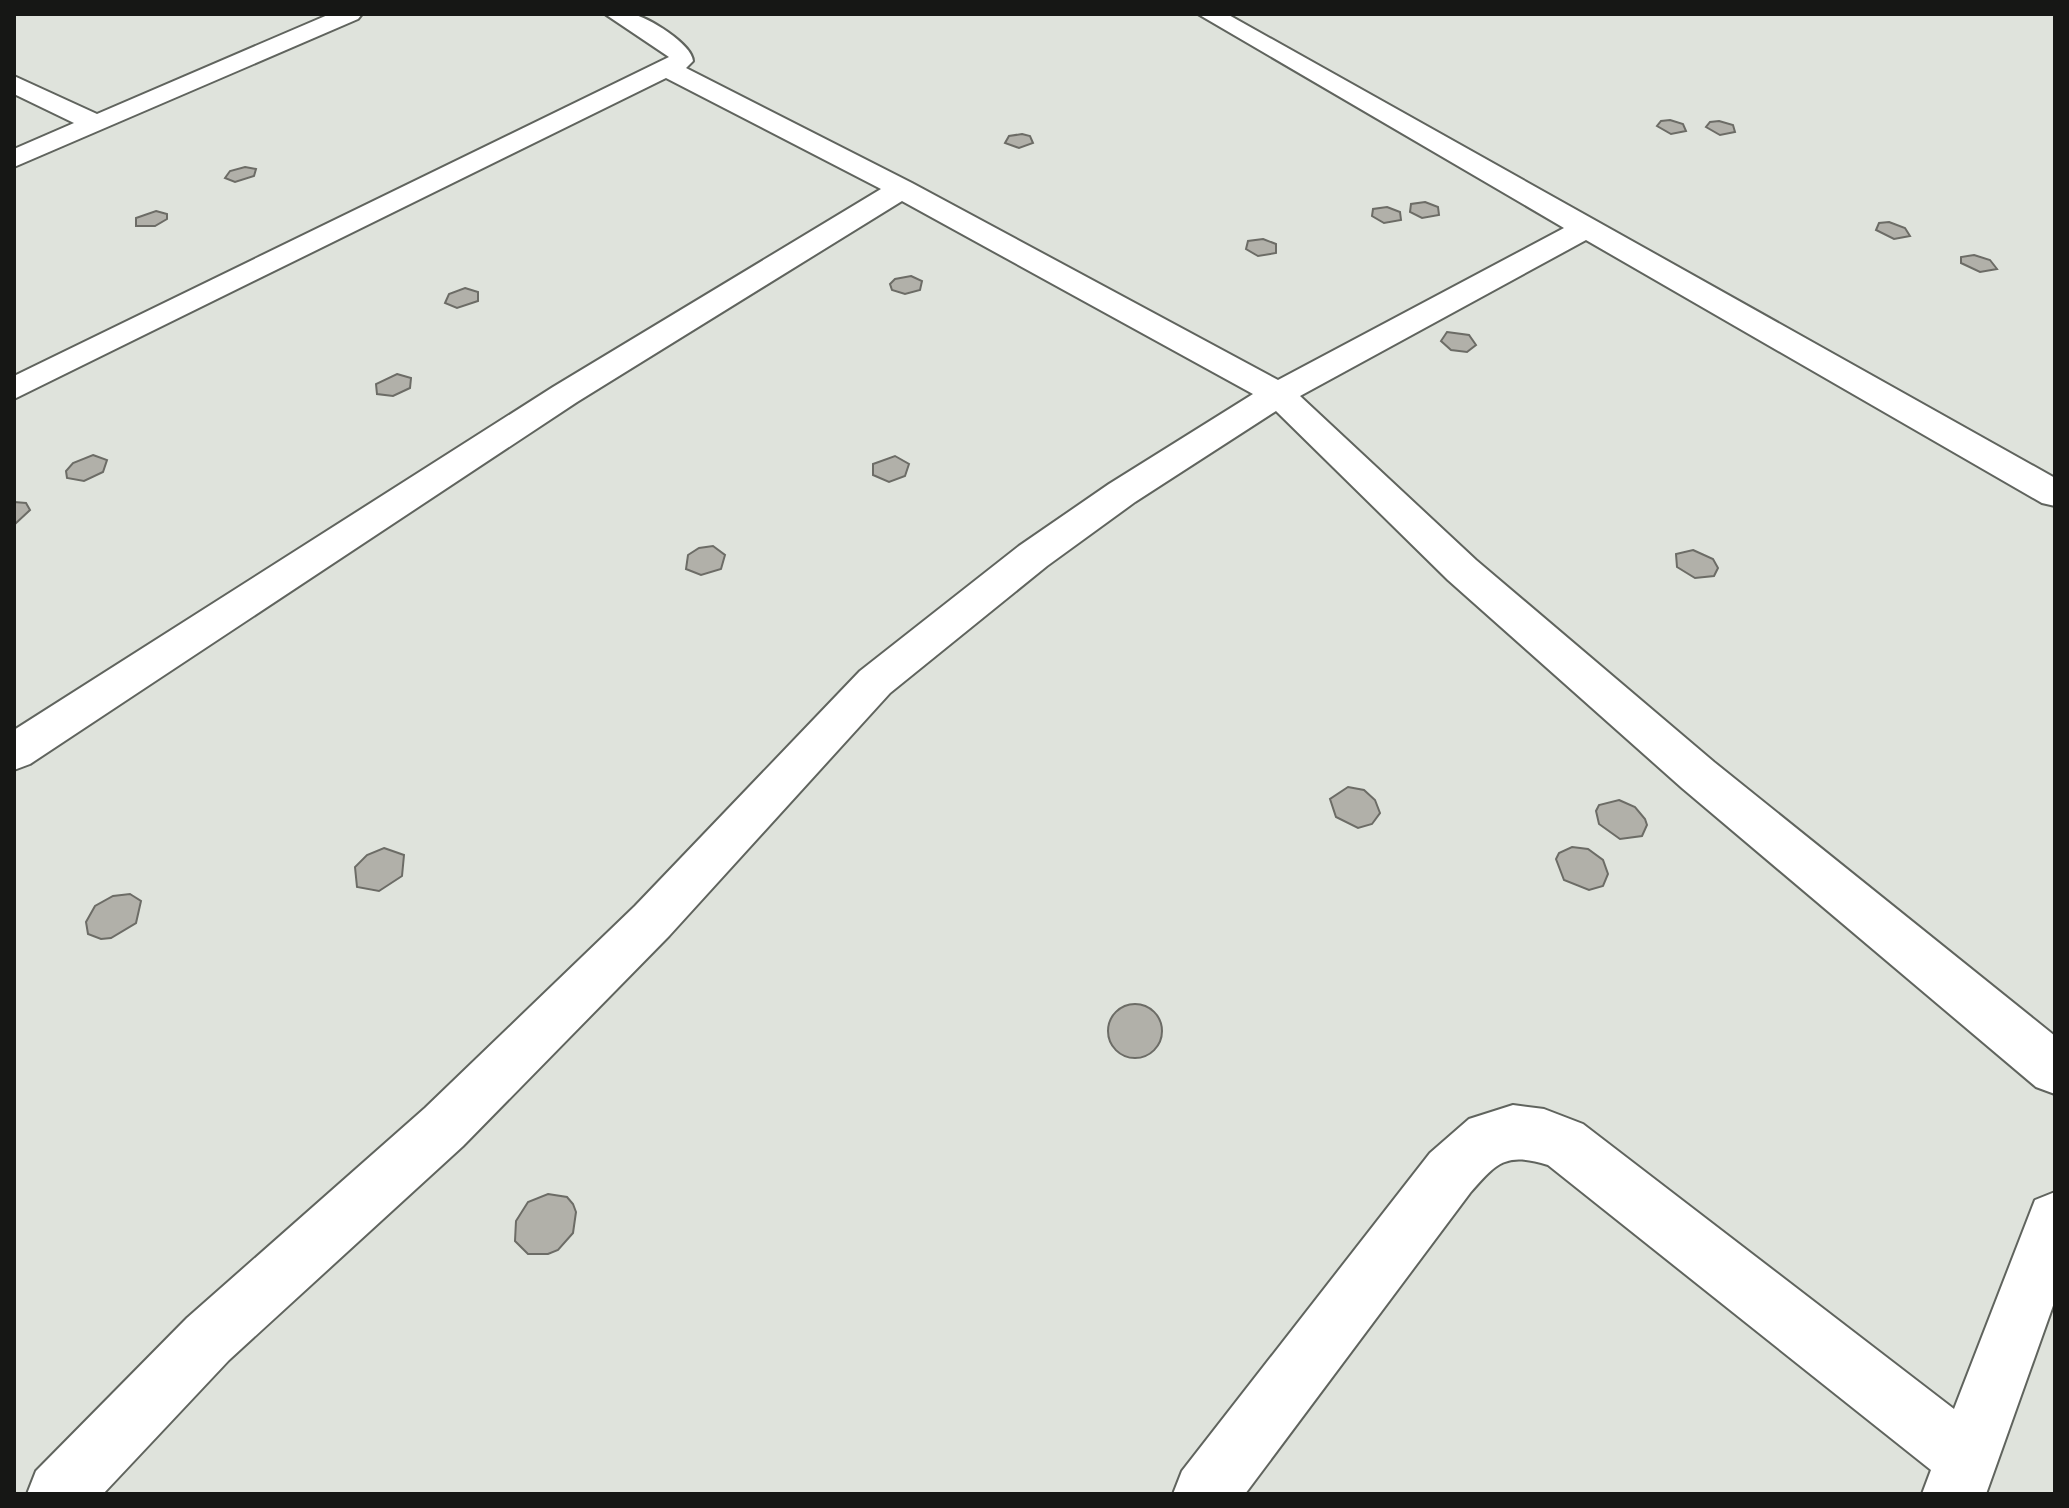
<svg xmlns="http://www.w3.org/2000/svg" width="2069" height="1508" font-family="Quicksand,sans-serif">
  <rect width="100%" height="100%" fill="#dfe3dc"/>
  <g fill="#b1b0a9" stroke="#6c6c66" stroke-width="2">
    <polygon points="1670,120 1683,124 1686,131 1671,134 1657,126 1661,121"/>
    <polygon points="1719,121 1733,125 1735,132 1720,135 1706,127 1710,122"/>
    <polygon points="1022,134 1030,136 1033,143 1019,148 1005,143 1009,136"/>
    <polygon points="245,167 256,169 254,176 235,182 225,178 230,171"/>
    <polygon points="1425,202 1438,207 1439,215 1422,218 1410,212 1411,204"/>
    <polygon points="1387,207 1400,212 1401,220 1384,223 1372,216 1373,209"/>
    <polygon points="156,211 167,214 167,219 155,226 136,226 136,218"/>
    <polygon points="1889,222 1905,228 1910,236 1894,239 1876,230 1879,223"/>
    <polygon points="1263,239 1276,244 1276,253 1258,256 1246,249 1248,241"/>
    <polygon points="1974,255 1990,260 1997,269 1980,272 1961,263 1961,257"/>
    <polygon points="911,276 922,281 920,290 905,294 892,290 890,284 895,279"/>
    <polygon points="465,288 478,292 478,301 457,308 445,303 449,294"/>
    <polygon points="1447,332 1469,335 1476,345 1467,352 1451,350 1441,341"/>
    <polygon points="397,374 411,378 410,388 393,396 377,394 376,384"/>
    <polygon points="93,455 107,460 103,472 84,481 67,478 66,471 73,463"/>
    <polygon points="895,456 909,464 905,476 889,482 873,475 873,464"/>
    <polygon points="14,502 26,503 30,510 14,525"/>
    <polygon points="713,546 725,555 721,569 701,575 686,569 688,555 699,548"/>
    <polygon points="1693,550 1713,559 1718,568 1714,576 1695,578 1677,567 1676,554"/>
    <polygon points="1348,787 1364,790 1375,800 1380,813 1372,824 1358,828 1336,817 1330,799"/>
    <polygon points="1619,800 1635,807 1645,819 1647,825 1642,836 1620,839 1599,824 1596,811 1599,805"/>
    <polygon points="1572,847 1588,849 1603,860 1608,874 1603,886 1589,890 1564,880 1556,859 1559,853"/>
    <polygon points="384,848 404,855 402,876 379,891 357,887 355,867 367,855"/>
    <polygon points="130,894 141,901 136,923 111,938 101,939 88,934 86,922 95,906 113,896"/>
    <circle cx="1135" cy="1031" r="27"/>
    <polygon points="548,1194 567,1197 573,1204 576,1212 573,1233 558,1250 548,1254 528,1254 515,1241 516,1221 528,1202"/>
  </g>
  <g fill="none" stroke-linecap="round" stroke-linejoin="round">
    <g stroke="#60645e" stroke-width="4">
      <g id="minor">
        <polygon points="330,14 362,14 358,19 14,167 14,149 74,123 14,94 14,76 97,114"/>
        <path d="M 605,14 C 614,14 624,12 632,14 C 648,17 692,44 693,61 L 686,68 L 912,183 L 1278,380 L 1564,228 L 1198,14 L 1227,14 L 2055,478 L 2055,506 L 2042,503 L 1586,240 L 1300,396 L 1476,560 L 1714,762 L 2055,1036 L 2055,1094 L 2036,1087 L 1682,788 L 1448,580 L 1276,411 L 1135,502 L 1047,566 L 890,693 L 669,936 L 463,1146 L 229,1360 L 103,1494 L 27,1494 L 36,1471 L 187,1318 L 425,1108 L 635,906 L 860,671 L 1019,546 L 1109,484 L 1253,394 L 902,201 L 577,402 L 30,764 L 14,770 L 14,730 L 553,387 L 881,189 L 666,78 L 14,399 L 14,376 L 669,57 Z"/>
        <path d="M 1513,1105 L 1544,1109 L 1583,1124 L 1954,1409 L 2035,1200 L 2055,1192 L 2055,1300 L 1986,1494 L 1922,1494 L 1931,1470 L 1548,1165 C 1506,1152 1497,1162 1470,1193 L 1245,1494 L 1173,1494 L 1182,1471 L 1430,1153 L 1469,1119 Z"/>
      </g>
    </g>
    <use href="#minor" fill="#fff" fill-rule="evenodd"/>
  </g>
  <rect width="2069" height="1508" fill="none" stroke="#161715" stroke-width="32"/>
</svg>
